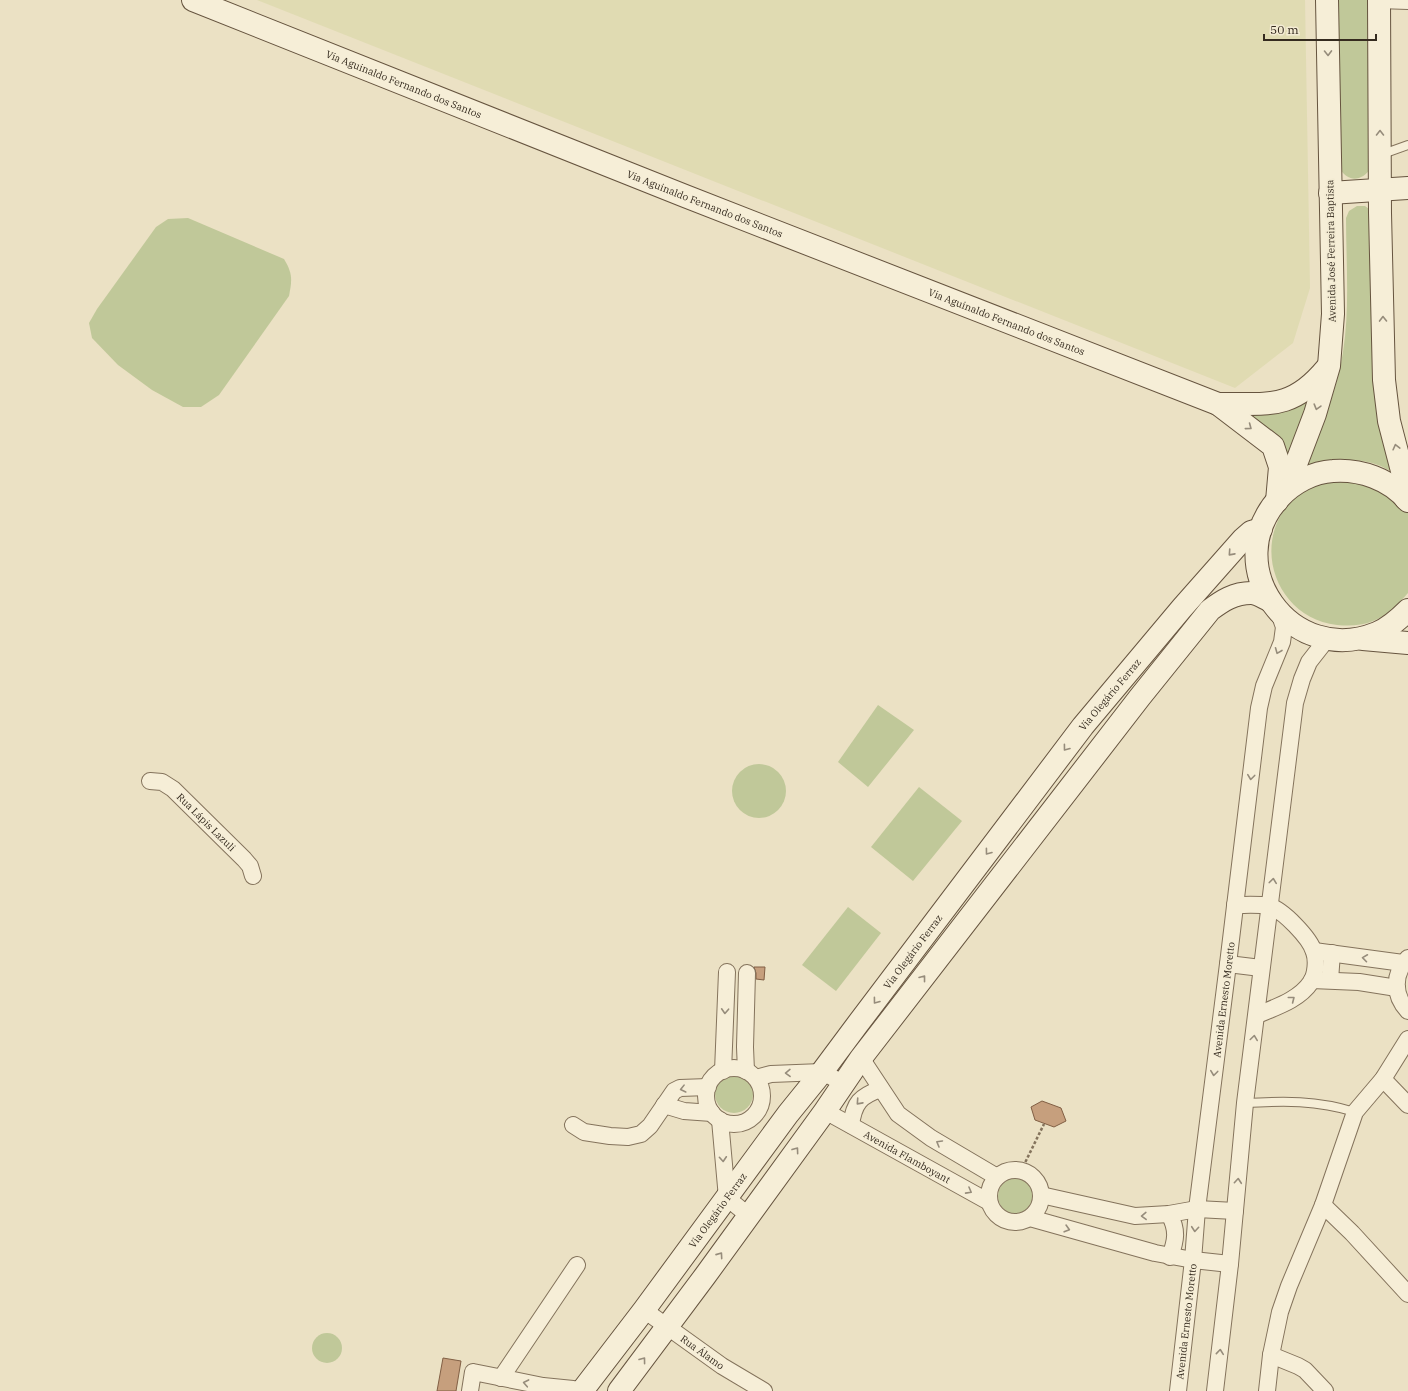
<svg xmlns="http://www.w3.org/2000/svg" width="1408" height="1391" font-family="'IBM Plex Serif',serif">
  <rect width="100%" height="100%" fill="#ebe1c4"/>
  <polygon fill="#e0dbb2" points="257,0 1305,0 1310,288 1293,343 1235,388"/>
  <g fill="#c0c899">
    <path d="M 1336,0 L 1368,0 L 1371,168 C 1362,181 1349,183 1340,169 Z"/>
    <path d="M 1357,206 L 1365,206 L 1369,209 L 1395,472 C 1388,471 1384,467 1378,465 C 1354,456 1329,461 1305,467 C 1320,430 1337,392 1343,352 C 1350,308 1346,262 1346,218 L 1349,211 Z"/>
    <path d="M 188,218 L 284,259 C 293,274 292,280 289,296 L 219,395 L 201,407 L 183,407 L 152,390 L 118,365 L 92,338 L 89,323 L 97,309 L 156,227 L 168,219 Z"/>
    <polygon points="1314,392 1288,457 1246,414"/>
    <path d="M 1366,479 L 1408,510 L 1408,593 C 1398,604 1387,616 1373,621 C 1361,626 1349,626 1337,625 C 1277,618 1250,546 1291,501 C 1297,494 1310,483 1320,481 C 1335,478 1351,479 1366,479 Z"/>
    <polygon points="878,705 914,730 868,787 838,762"/>
    <circle cx="759" cy="791" r="27"/>
    <polygon points="919,787 962,821 913,881 871,847"/>
    <polygon points="848,907 881,933 836,991 802,965"/>
    <circle cx="734" cy="1094" r="19"/>
    <circle cx="1016" cy="1196" r="18"/>
    <circle cx="327" cy="1348" r="15"/>
  </g>
  <g fill="#c69f7d" stroke="#815f44">
    <polygon points="754,967 765,967 764,980 756,979 756,973"/>
    <polygon points="1042,1101 1061,1108 1066,1121 1054,1127 1035,1120 1031,1107"/>
    <polygon points="443,1358 461,1361 456,1391 437,1391"/>
  </g>
  <g fill="none" stroke-linecap="round" stroke-linejoin="round">
    <g stroke="#84735c" stroke-width="10">
      <g id="lane">
        <polyline points="1380,155 1408,145"/>
        <path d="M 1245,1103 C 1284,1101 1316,1100 1355,1112"/>
      </g>
    </g>
    <g stroke="#84735c" stroke-width="18">
      <g id="street">
        <polyline points="1379,0 1408,1"/>
        <path id="s1" d="M 150,781 L 162,782 L 173,789 L 244,859 L 250,866 L 253,876"/>
        <path d="M 1235,905 C 1246,905 1259,904 1269,906 C 1283,910 1310,938 1314,952 C 1317,960 1316,974 1311,982 C 1299,1000 1276,1007 1257,1015"/>
        <polyline points="1314,951 1403,963"/>
        <path d="M 1408,958 C 1393,974 1393,995 1408,1011"/>
        <polyline points="1228,964 1261,968"/>
        <polyline points="1312,980 1359,982 1397,988"/>
        <polyline points="1330,980 1332,953"/>
        <polyline points="861,1058 898,1114 931,1138 997,1177"/>
        <circle cx="734" cy="1096" r="28"/>
        <polyline points="723,1071 727,972"/>
        <polyline points="746,1071 745,1047 747,973"/>
        <polyline points="756,1078 771,1074 822,1072 843,1083"/>
        <polyline points="1383,1079 1408,1105"/>
        <polyline points="664,1105 684,1111 712,1113"/>
        <path id="s2" d="M 825,1111 L 989,1202"/>
        <polyline points="720,1120 727,1198 748,1215"/>
        <polyline points="573,1125 584,1132 610,1136 628,1137 641,1134 650,1126 674,1091 680,1088 708,1087"/>
        <path d="M 851,1125 C 854,1103 860,1096 881,1089"/>
        <circle cx="1015" cy="1196" r="26"/>
        <polyline points="1041,1195 1135,1216 1169,1214 1197,1209 1235,1211"/>
        <polyline points="1323,1205 1352,1233 1408,1294"/>
        <path d="M 1169,1214 C 1178,1230 1176,1240 1170,1257"/>
        <polyline points="1030,1218 1155,1253 1193,1260 1230,1264"/>
        <path id="s3" d="M 644,1310 L 722,1366 L 764,1391"/>
        <polyline points="1271,1355 1298,1366 1305,1370 1325,1391"/>
        <polyline points="501,1378 577,1265"/>
        <polyline points="470,1391 473,1372 543,1386 573,1389 578,1391"/>
        <path id="s4" d="M 1178,1391 L 1193,1260 L 1197,1209 L 1228,964 L 1259,708 L 1264,686 L 1282,642 L 1284,627 L 1279,613"/>
        <polyline points="1215,1391 1230,1264 1245,1103 1295,703 1302,679 1309,662 1327,639"/>
        <polyline points="1267,1391 1271,1355 1280,1312 1289,1286 1323,1205 1355,1112 1383,1079 1408,1039"/>
      </g>
    </g>
    <g stroke="#66543f" stroke-width="24">
      <g id="secondary">
        <path id="s5" d="M 193,0 L 685,196 L 1218,404 L 1273,446 L 1280,467 L 1277,501"/>
        <polyline points="1379,0 1380,213 1384,380 1389,421 1402,471 1406,499"/>
        <polyline points="1330,193 1408,188"/>
        <path d="M 1218,404 C 1267,403 1291,411 1326,369"/>
        <polyline points="1283,492 1296,464 1315,414 1329,366 1333,314 1327,0"/>
        <path d="M 1408,501 C 1390,479 1360,469 1333,471 C 1313,472 1293,483 1280,497 C 1217,565 1291,668 1377,633 C 1389,628 1399,619 1408,610"/>
        <polyline points="1363,639 1408,643"/>
        <path id="s6" d="M 582,1391 L 644,1310 L 788,1114 L 822,1072 L 857,1025 L 1083,726 L 1182,608 L 1243,539 L 1251,532 L 1261,529"/>
        <path d="M 619,1391 L 705,1276 L 825,1111 L 861,1058 L 1140,697 L 1210,610 C 1222,601 1234,593 1251,593 C 1257,593 1264,598 1269,600"/>
      </g>
    </g>
    <polyline stroke="#84735c" stroke-width="2.5" stroke-dasharray="3 2" stroke-linecap="butt" points="1021,1171 1044,1124"/>
    <use href="#lane" stroke="#f6eed7" stroke-width="8"/>
    <use href="#street" stroke="#f6eed7" stroke-width="16"/>
    <use href="#secondary" stroke="#f6eed7" stroke-width="22"/>
  </g>
  <defs><path id="oneway-chevron" d="M-2-3.5L2.5 0L-2 3.5" fill="none" stroke-width="1.6" stroke-linecap="round" stroke-linejoin="round"/></defs>
  <g stroke="#968c7b">
    <use href="#oneway-chevron" transform="translate(1328 53) rotate(89)"/>
    <use href="#oneway-chevron" transform="translate(1380 133) rotate(-90)"/>
    <use href="#oneway-chevron" transform="translate(1383 319) rotate(-91)"/>
    <use href="#oneway-chevron" transform="translate(1317 407) rotate(106)"/>
    <use href="#oneway-chevron" transform="translate(1249 427) rotate(37)"/>
    <use href="#oneway-chevron" transform="translate(1396 447) rotate(-104)"/>
    <use href="#oneway-chevron" transform="translate(1231 553) rotate(132)"/>
    <use href="#oneway-chevron" transform="translate(1278 651) rotate(112)"/>
    <use href="#oneway-chevron" transform="translate(1066 748) rotate(127)"/>
    <use href="#oneway-chevron" transform="translate(1251 777) rotate(97)"/>
    <use href="#oneway-chevron" transform="translate(988 852) rotate(127)"/>
    <use href="#oneway-chevron" transform="translate(1273 881) rotate(-83)"/>
    <use href="#oneway-chevron" transform="translate(1365 958) rotate(-172)"/>
    <use href="#oneway-chevron" transform="translate(923 978) rotate(-52)"/>
    <use href="#oneway-chevron" transform="translate(1292 999) rotate(-38)"/>
    <use href="#oneway-chevron" transform="translate(876 1001) rotate(127)"/>
    <use href="#oneway-chevron" transform="translate(725 1011) rotate(93)"/>
    <use href="#oneway-chevron" transform="translate(1254 1038) rotate(-82)"/>
    <use href="#oneway-chevron" transform="translate(788 1073) rotate(179)"/>
    <use href="#oneway-chevron" transform="translate(1214 1073) rotate(97)"/>
    <use href="#oneway-chevron" transform="translate(683 1089) rotate(166)"/>
    <use href="#oneway-chevron" transform="translate(859 1102) rotate(132)"/>
    <use href="#oneway-chevron" transform="translate(939 1143) rotate(-150)"/>
    <use href="#oneway-chevron" transform="translate(796 1150) rotate(-54)"/>
    <use href="#oneway-chevron" transform="translate(723 1159) rotate(86)"/>
    <use href="#oneway-chevron" transform="translate(1238 1181) rotate(-85)"/>
    <use href="#oneway-chevron" transform="translate(969 1191) rotate(29)"/>
    <use href="#oneway-chevron" transform="translate(1144 1216) rotate(178)"/>
    <use href="#oneway-chevron" transform="translate(1067 1229) rotate(16)"/>
    <use href="#oneway-chevron" transform="translate(1195 1229) rotate(95)"/>
    <use href="#oneway-chevron" transform="translate(720 1255) rotate(-55)"/>
    <use href="#oneway-chevron" transform="translate(1220 1352) rotate(-84)"/>
    <use href="#oneway-chevron" transform="translate(643 1360) rotate(-53)"/>
    <use href="#oneway-chevron" transform="translate(526 1383) rotate(-169)"/>
  </g>
  <g text-anchor="middle" dominant-baseline="central" stroke-width="3.5" stroke-linejoin="round" paint-order="stroke">
    <g font-size="10" fill="#352b1f" stroke="#f3ebd3">
      <text stroke="none"><textPath href="#s5" startOffset="227">Via Aguinaldo Fernando dos Santos</textPath></text>
      <text stroke="none"><textPath href="#s5" startOffset="551">Via Aguinaldo Fernando dos Santos</textPath></text>
      <text transform="translate(1331 251) rotate(-91)">Avenida José Ferreira Baptista</text>
      <text stroke="none"><textPath href="#s5" startOffset="875">Via Aguinaldo Fernando dos Santos</textPath></text>
      <text stroke="none"><textPath href="#s6" startOffset="874">Via Olegário Ferraz</textPath></text>
      <text stroke="none"><textPath href="#s1" startOffset="72">Rua Lápis Lazuli</textPath></text>
      <text stroke="none"><textPath href="#s6" startOffset="550">Via Olegário Ferraz</textPath></text>
      <text stroke="none"><textPath href="#s4" startOffset="394">Avenida Ernesto Moretto</textPath></text>
      <text stroke="none"><textPath href="#s2" startOffset="94">Avenida Flamboyant</textPath></text>
      <text stroke="none"><textPath href="#s6" startOffset="226">Via Olegário Ferraz</textPath></text>
      <text stroke="none"><textPath href="#s4" startOffset="70">Avenida Ernesto Moretto</textPath></text>
      <text stroke="none"><textPath href="#s3" startOffset="72">Rua Álamo</textPath></text>
    </g>
  </g>
  <path d="M1264 34v6h112v-6" fill="none" stroke="#352b1f" stroke-width="2"/>
  <text x="1270" y="34" font-size="12" fill="#352b1f" stroke="#f3ebd3" stroke-width="3" paint-order="stroke">50 m</text>
</svg>
